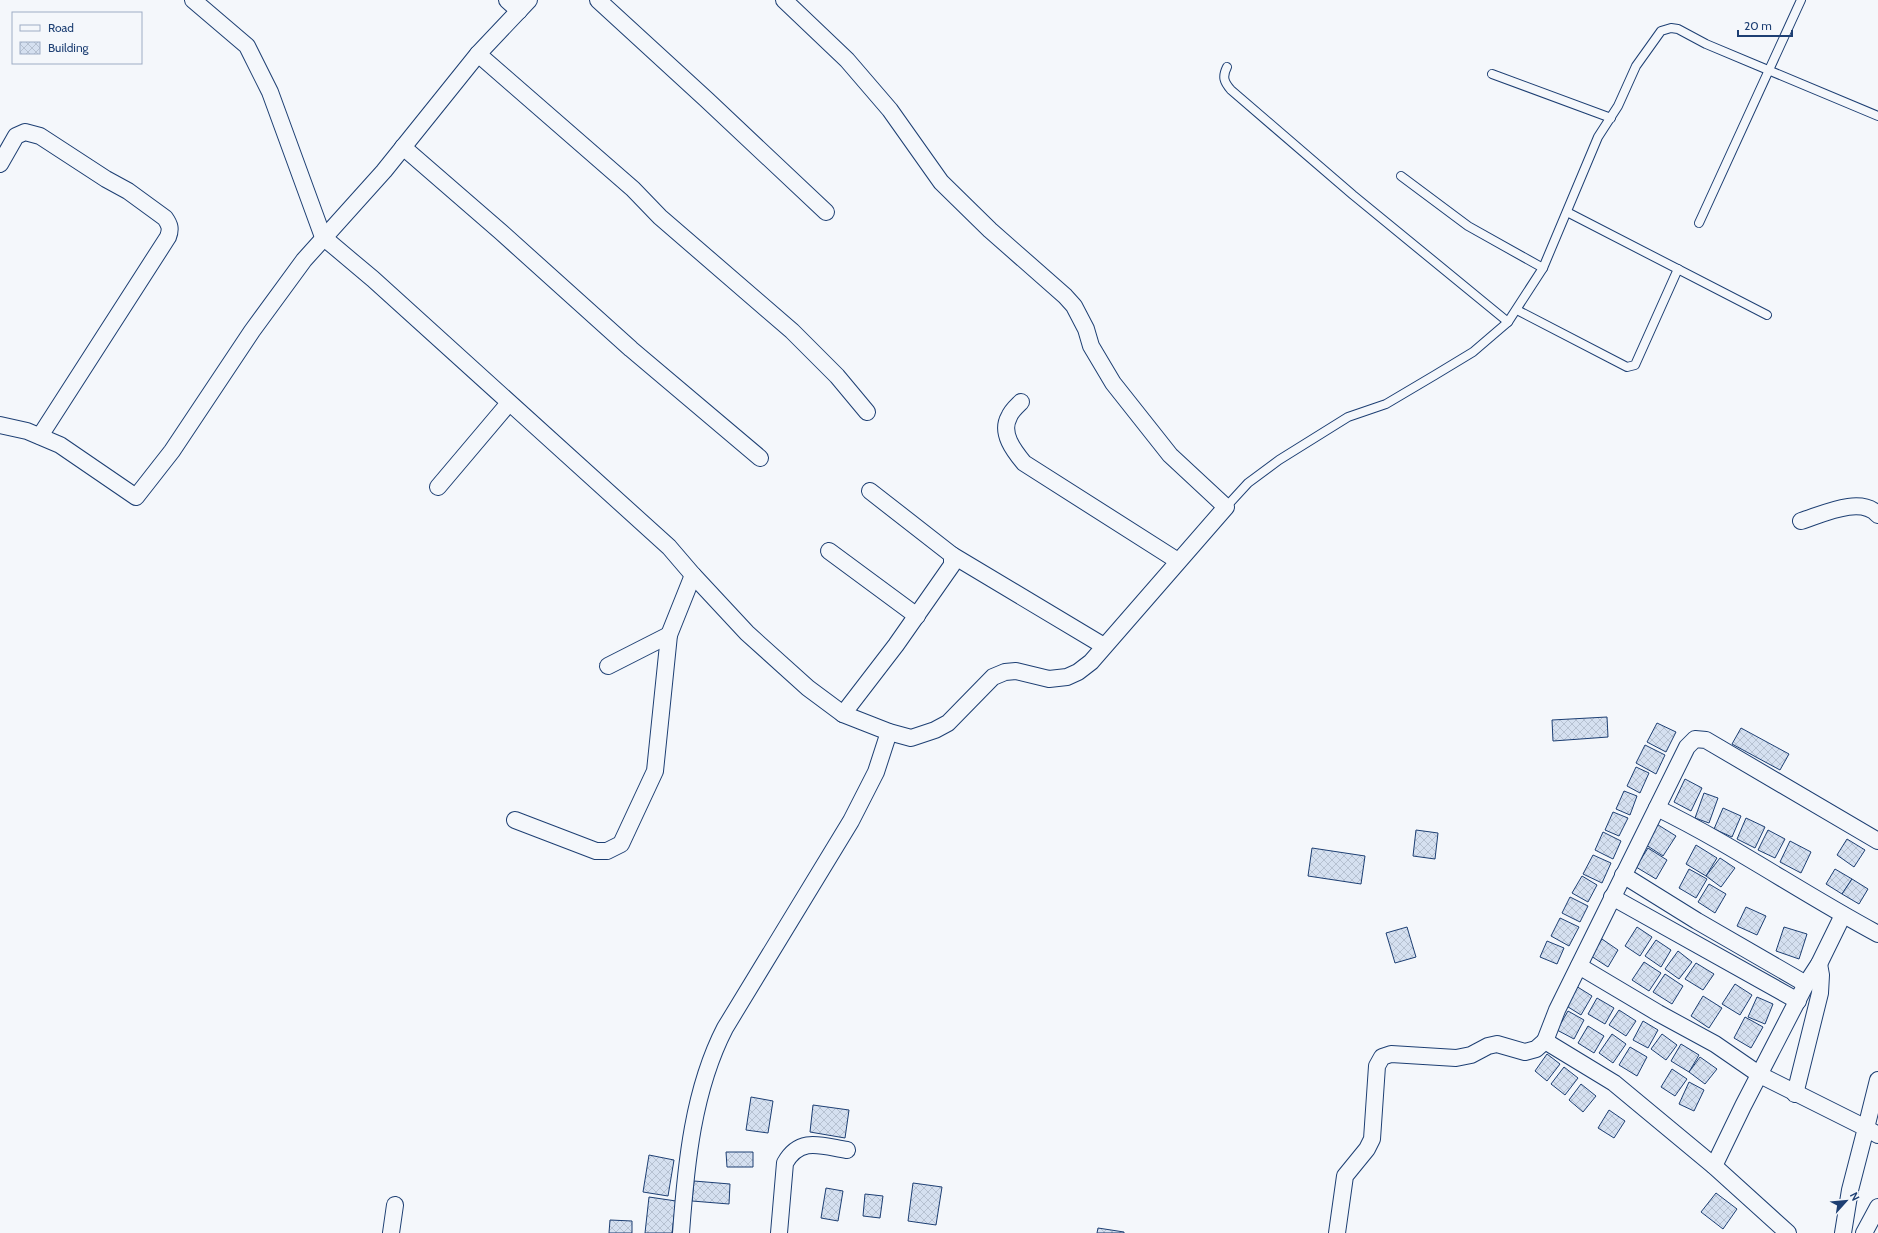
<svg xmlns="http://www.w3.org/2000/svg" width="1878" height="1233" font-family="Cabin,sans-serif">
  <defs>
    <pattern id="building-cross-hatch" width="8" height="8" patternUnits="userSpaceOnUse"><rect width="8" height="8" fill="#d5e0f0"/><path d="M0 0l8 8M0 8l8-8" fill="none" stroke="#b6c1d1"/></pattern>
  </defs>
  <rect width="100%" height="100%" fill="#f4f7fb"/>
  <g fill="url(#building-cross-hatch)" stroke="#1d3f73">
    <polygon points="1607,717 1608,737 1553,741 1552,720"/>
    <polygon points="1657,723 1676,732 1666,752 1647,742"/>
    <polygon points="1741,728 1789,754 1780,770 1732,744"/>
    <polygon points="1645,745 1665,755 1656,774 1636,763"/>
    <polygon points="1636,767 1649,773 1640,793 1627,786"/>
    <polygon points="1685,779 1702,788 1691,811 1674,802"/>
    <polygon points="1624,791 1637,796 1630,815 1616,809"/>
    <polygon points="1704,793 1718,798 1709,823 1695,818"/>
    <polygon points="1723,808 1741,816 1732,837 1714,829"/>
    <polygon points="1613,812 1628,818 1619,836 1605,830"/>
    <polygon points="1746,818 1765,827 1755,848 1737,839"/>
    <polygon points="1655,823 1676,836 1663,856 1643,843"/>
    <polygon points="1416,830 1438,833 1435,859 1413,856"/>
    <polygon points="1768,830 1785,839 1775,858 1758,850"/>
    <polygon points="1603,832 1621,841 1613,859 1595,850"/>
    <polygon points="1847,839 1865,850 1854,867 1837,855"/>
    <polygon points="1790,841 1811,852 1801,873 1780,862"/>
    <polygon points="1696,845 1717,858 1706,876 1686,864"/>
    <polygon points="1312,848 1365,856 1361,884 1308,876"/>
    <polygon points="1648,848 1667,860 1656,879 1636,867"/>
    <polygon points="1593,855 1611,863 1602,883 1583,874"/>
    <polygon points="1720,858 1735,868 1721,887 1706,876"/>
    <polygon points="1689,869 1707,879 1696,898 1679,888"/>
    <polygon points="1835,869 1852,879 1842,894 1826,884"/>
    <polygon points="1582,876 1597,885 1588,902 1572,893"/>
    <polygon points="1852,879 1868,889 1859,904 1842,894"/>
    <polygon points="1709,884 1726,894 1715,913 1698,902"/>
    <polygon points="1570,897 1588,906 1580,922 1562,913"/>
    <polygon points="1746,907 1766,916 1757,935 1737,926"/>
    <polygon points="1560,918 1579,927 1569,946 1551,936"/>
    <polygon points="1407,927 1416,957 1395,963 1386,933"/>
    <polygon points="1637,927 1652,937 1640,956 1625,946"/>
    <polygon points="1784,927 1807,934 1799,959 1776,951"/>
    <polygon points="1602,939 1618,950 1608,967 1591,956"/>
    <polygon points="1656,940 1671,950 1661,967 1645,956"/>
    <polygon points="1547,941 1564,948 1557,964 1540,957"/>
    <polygon points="1678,951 1692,962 1679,979 1665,969"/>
    <polygon points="1644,962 1661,973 1649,991 1632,980"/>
    <polygon points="1696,963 1714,974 1703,990 1685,979"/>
    <polygon points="1665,974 1683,986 1672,1004 1653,992"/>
    <polygon points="1735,984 1752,995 1740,1015 1722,1004"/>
    <polygon points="1576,986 1592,996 1581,1015 1565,1005"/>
    <polygon points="1703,996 1722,1008 1709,1028 1691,1016"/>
    <polygon points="1757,997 1773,1004 1765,1024 1748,1017"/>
    <polygon points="1597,998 1614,1008 1605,1024 1588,1014"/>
    <polygon points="1619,1010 1636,1021 1626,1036 1609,1025"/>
    <polygon points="1568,1011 1584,1020 1574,1039 1557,1030"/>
    <polygon points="1745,1017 1763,1027 1751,1048 1734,1038"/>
    <polygon points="1643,1021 1658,1030 1648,1048 1633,1040"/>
    <polygon points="1588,1026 1604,1036 1594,1053 1578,1043"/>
    <polygon points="1612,1034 1626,1044 1613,1063 1599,1053"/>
    <polygon points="1662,1034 1677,1045 1666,1060 1651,1049"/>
    <polygon points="1681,1044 1699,1055 1689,1072 1671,1061"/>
    <polygon points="1630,1047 1647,1057 1637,1076 1619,1065"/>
    <polygon points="1547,1054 1560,1064 1547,1081 1535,1071"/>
    <polygon points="1700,1057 1717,1069 1705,1084 1689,1072"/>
    <polygon points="1564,1067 1578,1078 1565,1095 1551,1084"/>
    <polygon points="1672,1069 1687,1079 1675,1096 1661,1087"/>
    <polygon points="1689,1082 1704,1090 1694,1111 1679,1104"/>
    <polygon points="1581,1084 1596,1096 1583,1112 1569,1100"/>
    <polygon points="751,1097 773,1101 768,1133 746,1130"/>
    <polygon points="813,1105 849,1110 845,1138 810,1132"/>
    <polygon points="1609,1110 1625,1121 1614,1138 1598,1128"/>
    <polygon points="726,1152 753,1152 753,1167 727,1167"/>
    <polygon points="649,1155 674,1160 668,1196 643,1192"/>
    <polygon points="694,1181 730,1184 729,1204 692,1201"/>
    <polygon points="913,1183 942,1187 936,1225 908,1221"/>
    <polygon points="826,1188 843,1191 838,1221 821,1218"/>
    <polygon points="1716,1193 1737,1209 1723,1229 1701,1212"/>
    <polygon points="865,1194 883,1196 880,1218 863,1216"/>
    <polygon points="649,1197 676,1201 672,1233 645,1233"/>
    <polygon points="610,1220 632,1221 632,1233 609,1233"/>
    <polygon points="1098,1228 1124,1232 1124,1233 1097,1233"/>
  </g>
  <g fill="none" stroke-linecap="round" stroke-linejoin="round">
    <g stroke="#1d3f73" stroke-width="10">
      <g id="lane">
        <path d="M 1227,67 C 1222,77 1224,82 1231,90 L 1353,195 L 1508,322"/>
        <polyline points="1492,74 1611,118"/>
        <polyline points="1401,176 1468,226 1543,268"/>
        <polyline points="1567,212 1767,315"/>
        <polyline points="1699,223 1801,0"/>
        <polyline points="1517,310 1627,367 1635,365 1678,269"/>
        <polyline points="1226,507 1248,483 1279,460 1348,417 1386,404 1435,375 1473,352 1508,322 1543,268 1598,137 1618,106 1636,66 1661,31 1671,28 1678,29 1706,44 1878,116"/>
      </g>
    </g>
    <g stroke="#1d3f73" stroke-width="18">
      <g id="street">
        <polyline points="193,0 247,46 270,92 323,237 373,279 669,547 693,575 747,633 808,688 843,714 889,732 911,738 935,730 948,723 993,677 1005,672 1016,671 1049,679 1067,677 1078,672 1091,662 1226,507 1170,455 1113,383 1091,346 1086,329 1074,306 1065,296 990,230 941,182 890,110 847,60 784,0"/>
        <polyline points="507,0 519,11"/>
        <polyline points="598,0 707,100 826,212"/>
        <polyline points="478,54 633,189 660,217 792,331 837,376 867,412"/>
        <polyline points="403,147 501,232 631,349 760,458"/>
        <path d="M 0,164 L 16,136 L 25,132 L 40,136 L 106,179 L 128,191 L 165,218 C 170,225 171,229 168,237 L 40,436"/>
        <path d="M 1021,402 C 1017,406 1011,411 1009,417 C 1000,433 1014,451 1024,463 L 1178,561"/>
        <polyline points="0,425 27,431 60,445 136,497 172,451 252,331 304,260 384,171 478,54 529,0"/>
        <polyline points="438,487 509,403"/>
        <path d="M 1801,521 C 1821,515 1861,495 1878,515"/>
        <polyline points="829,551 917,616"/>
        <polyline points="952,555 1104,646"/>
        <polyline points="608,666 669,635"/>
        <polyline points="843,714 896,645 952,565 952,555 870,491"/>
        <path d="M 1657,808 C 1733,845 1803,894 1878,934"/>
        <polyline points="515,820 596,851 607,851 621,844 655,771 669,635 693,575"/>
        <polyline points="1623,875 1697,921 1806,984"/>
        <polyline points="1612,897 1798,1001"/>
        <polyline points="1579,966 1658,1013 1715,1044 1760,1075 1866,1128 1850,1190 1843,1233"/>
        <polyline points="1878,1080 1866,1128 1878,1135"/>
        <polyline points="1795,1094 1820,993 1821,975 1819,964"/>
        <polyline points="1714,1166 1743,1106 1806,984 1819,964 1843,915"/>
        <polyline points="391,1233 395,1205"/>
        <path d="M 681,1233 C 686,1164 693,1090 725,1028 L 851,821 L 876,772 L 889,732"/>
        <path d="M 779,1233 L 785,1163 C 800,1136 822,1146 847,1150"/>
        <polyline points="1337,1233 1345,1176 1367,1149 1372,1139 1377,1066 1382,1057 1391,1054 1456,1058 1471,1055 1488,1046 1497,1044 1525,1052 1536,1049 1545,1041"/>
        <polyline points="1788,1233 1714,1166 1614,1083 1545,1041 1557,1010 1687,747 1695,739 1706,740 1878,841"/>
        <polyline points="1864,1233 1878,1207"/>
      </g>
    </g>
    <use href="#lane" stroke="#f4f7fb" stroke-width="8"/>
    <use href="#street" stroke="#f4f7fb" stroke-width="16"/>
  </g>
  <rect x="12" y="12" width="130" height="52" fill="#f4f7fb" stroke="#9eadc5"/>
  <rect x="20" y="25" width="20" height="6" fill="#f4f7fb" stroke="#9eadc5"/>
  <text x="48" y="32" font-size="12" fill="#1d3f73">Road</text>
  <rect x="20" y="42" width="20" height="12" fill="url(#building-cross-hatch)" stroke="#9eadc5"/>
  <text x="48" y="52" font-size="12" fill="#1d3f73">Building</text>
  <g transform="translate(1846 1201) rotate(63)" stroke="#f4f7fb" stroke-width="3" paint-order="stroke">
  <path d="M0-3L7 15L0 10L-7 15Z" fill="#1d3f73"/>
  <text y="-6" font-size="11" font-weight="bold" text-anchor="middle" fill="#1d3f73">N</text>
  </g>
  <path d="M1738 30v6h54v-6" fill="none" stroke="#1d3f73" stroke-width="2"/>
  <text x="1744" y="30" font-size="12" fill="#1d3f73" stroke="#f4f7fb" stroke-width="3" paint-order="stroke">20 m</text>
</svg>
